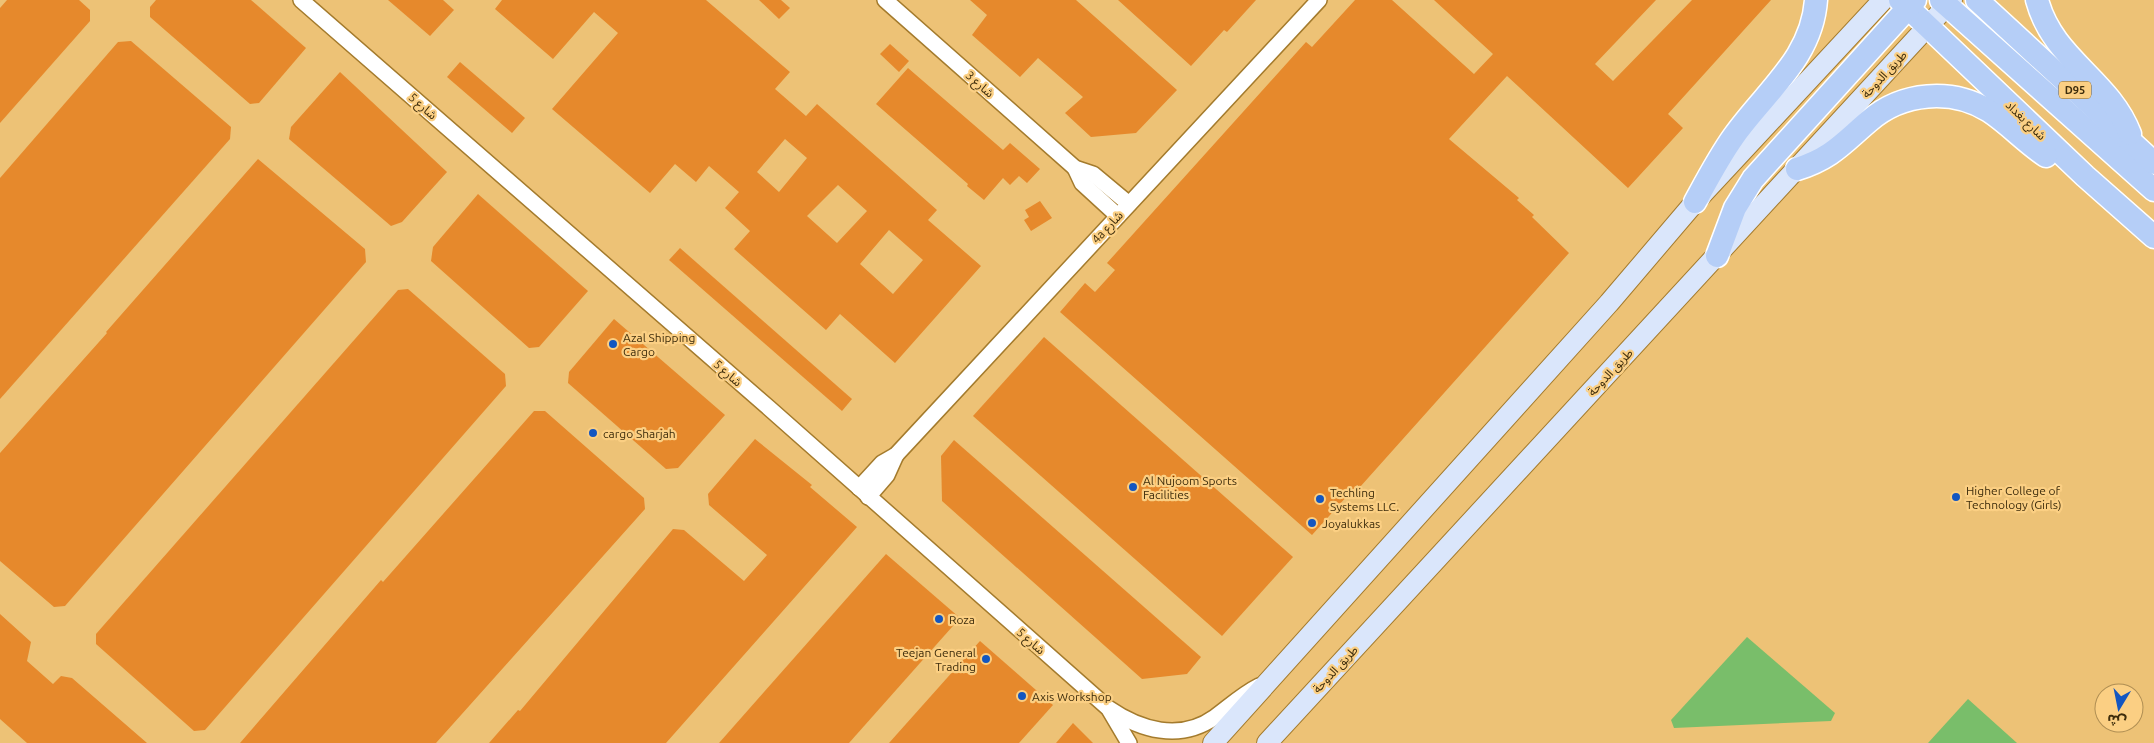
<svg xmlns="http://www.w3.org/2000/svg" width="2154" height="743" font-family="Ubuntu,'Noto Sans Arabic',sans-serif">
  <rect width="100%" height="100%" fill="#edc276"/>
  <g fill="#79be6a">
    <polygon points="1747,637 1835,713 1831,721 1674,728 1671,720"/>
    <polygon points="1968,699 2017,743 1928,743"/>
  </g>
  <g fill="#e6892c" fill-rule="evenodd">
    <polygon points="7,0 79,0 90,10 90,21 0,123 0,8"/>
    <polygon points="156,0 251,0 306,48 259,103 250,104 150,17 150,7"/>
    <polygon points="388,0 443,0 454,10 430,36"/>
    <path d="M 502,0 L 706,0 L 790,72 L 775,89 L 806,116 L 817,104 L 937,210 L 928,220 L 981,266 L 895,363 L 840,314 L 826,330 L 734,249 L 750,231 L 725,208 L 739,192 L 709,166 L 696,182 L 675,164 L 650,193 L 552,109 L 618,33 L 594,12 L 553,59 L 495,9 ZM 785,139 L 807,158 L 779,192 L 757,172 ZM 838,185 L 867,211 L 837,243 L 807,216 ZM 889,230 L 923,260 L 893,294 L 860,264 Z"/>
    <polygon points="759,0 781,0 790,8 779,19"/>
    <polygon points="970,0 1076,0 1177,90 1136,133 1091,137 1065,113 1083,97 1038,58 1020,77 972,35 987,15"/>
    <polygon points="1118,0 1256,0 1227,32 1224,30 1191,66"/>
    <polygon points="1355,0 1392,0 1474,74 1493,54 1434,0 1656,0 1595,64 1613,81 1692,0 1771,0 1668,114 1683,128 1628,188 1507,76 1449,139 1519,198 1517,200 1534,215 1532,217 1569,253 1360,487 1357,485 1312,535 1060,312 1085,283 1095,292 1115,270 1107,263 1306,42 1312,47"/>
    <polygon points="131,41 231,127 230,139 0,399 0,178 118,42"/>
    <polygon points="890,44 909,61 899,72 880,54"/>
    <polygon points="460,62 525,118 512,133 447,77"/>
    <polygon points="908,68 1003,150 1010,143 1040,169 1027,183 1019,176 1010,185 1003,178 984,200 967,186 968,184 876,104"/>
    <polygon points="340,72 447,172 402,222 391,226 289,139 291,127"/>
    <polygon points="258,159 365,249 366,262 65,606 54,607 0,561 0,453 107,333 106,332"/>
    <polygon points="478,194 588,291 539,347 529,348 431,261 433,247"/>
    <polygon points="1040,201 1052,218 1031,231 1024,220 1029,217 1025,210"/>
    <polygon points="680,248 852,399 842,411 669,260"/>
    <polygon points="408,289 505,374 506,386 205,730 194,731 96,644 96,634 398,290"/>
    <polygon points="614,319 725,415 678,468 666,469 568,383 569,372"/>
    <polygon points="1044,337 1293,557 1222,636 973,416"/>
    <polygon points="534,411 545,411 644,498 645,509 436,743 240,743 381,580 383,582"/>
    <polygon points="755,439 812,485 810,487 857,527 666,743 489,743 518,710 520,711 673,529 684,530 744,581 767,555 709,505 708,494"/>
    <polygon points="954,440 1201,657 1187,674 1142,679 942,501 941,456"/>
    <polygon points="886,554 960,618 849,743 719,743"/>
    <polygon points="0,614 31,642 27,661 53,684 61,676 72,678 147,743 27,743 0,719"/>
    <polygon points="980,641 1053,705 1019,743 889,743"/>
    <polygon points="1073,723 1093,743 1056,743"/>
  </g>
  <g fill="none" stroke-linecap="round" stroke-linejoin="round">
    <g stroke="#a47b2d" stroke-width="18">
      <g id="minor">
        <path d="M 301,0 L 769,408 L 1108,708 C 1140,730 1180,742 1215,717 C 1230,706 1243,694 1259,686"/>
        <polyline points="885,0 1075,168 1093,174 1129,204"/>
        <polyline points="1075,168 1082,183 1118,216"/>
        <polyline points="859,488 882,463 896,455 1319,0"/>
        <polyline points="868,497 887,475 896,455"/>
        <polyline points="1110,711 1129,743"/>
      </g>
    </g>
    <g stroke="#a47b2d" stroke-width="22">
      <g id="secondary">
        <polyline points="1213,743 1609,303 1695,202 1883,0"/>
        <polyline points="1267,743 1952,0"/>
      </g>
    </g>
    <g stroke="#fff" stroke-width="25">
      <g id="primary">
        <polyline points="1900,0 2085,176 2154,237"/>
        <polyline points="1941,0 2154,190"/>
        <polyline points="1977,0 2154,163"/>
        <path d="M 2037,0 C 2053,60 2109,79 2130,134"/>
        <path d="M 1797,169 C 1832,158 1843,143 1869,121 C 1902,92 1952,88 1989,111 C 2009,124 2026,143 2046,156"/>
        <path d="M 1695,202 C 1707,180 1719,157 1734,136 C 1766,91 1812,58 1816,0"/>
        <polyline points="1717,256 1735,208 1753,179 1915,0"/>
      </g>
    </g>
    <use href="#minor" stroke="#fff" stroke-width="15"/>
    <use href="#secondary" stroke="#dae6fb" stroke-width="20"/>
    <use href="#primary" stroke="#b5cef7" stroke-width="22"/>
  </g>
  <g fill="#1356c1" stroke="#fbcf83" stroke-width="2">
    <circle cx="613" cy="344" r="5"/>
    <circle cx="593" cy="433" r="5"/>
    <circle cx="1133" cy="487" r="5"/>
    <circle cx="1956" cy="497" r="5"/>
    <circle cx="1320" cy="499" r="5"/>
    <circle cx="1312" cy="523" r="5"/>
    <circle cx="939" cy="619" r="5"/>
    <circle cx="986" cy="659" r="5"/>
    <circle cx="1022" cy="696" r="5"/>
  </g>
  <g text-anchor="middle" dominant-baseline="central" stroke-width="4.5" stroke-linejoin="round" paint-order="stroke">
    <rect fill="#fbcf83" stroke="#775e30" stroke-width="1" x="2059" y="81.5" width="32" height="17" rx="4"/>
    <g font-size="11" font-weight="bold" fill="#3e2d0c">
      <text x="2075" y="90">D95</text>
    </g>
    <g font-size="12" fill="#3e2d0c" stroke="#fbcf83">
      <text transform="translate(1884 74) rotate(-47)">طريق الدوحة</text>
      <text transform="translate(980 84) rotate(41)">شارع 3</text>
      <text transform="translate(423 106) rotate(41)">شارع 5</text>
      <text transform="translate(2026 120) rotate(44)">شارع بغداد</text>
      <text transform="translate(1107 227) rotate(-47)">4a شارع</text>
      <text transform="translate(1610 372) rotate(-47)">طريق الدوحة</text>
      <text transform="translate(728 373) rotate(41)">شارع 5</text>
      <text transform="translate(1031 641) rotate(41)">شارع 5</text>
      <text transform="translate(1335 669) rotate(-47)">طريق الدوحة</text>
    </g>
    <g font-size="12" fill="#3e2d0c" stroke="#fbcf83" text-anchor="start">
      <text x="623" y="337">Azal Shipping<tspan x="623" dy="14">Cargo</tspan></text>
      <text x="603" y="433">cargo Sharjah</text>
      <text x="1143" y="480">Al Nujoom Sports<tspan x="1143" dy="14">Facilities</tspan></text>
      <text x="1966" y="490">Higher College of<tspan x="1966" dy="14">Technology (Girls)</tspan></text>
      <text x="1330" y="492">Techling<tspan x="1330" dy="14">Systems LLC.</tspan></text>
      <text x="1322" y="523">Joyalukkas</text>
      <text x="949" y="619">Roza</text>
      <text x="976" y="652" text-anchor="end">Teejan General<tspan x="976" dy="14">Trading</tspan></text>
      <text x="1032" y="696">Axis Workshop</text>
    </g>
  </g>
  <g transform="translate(2119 708) rotate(190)"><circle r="24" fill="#fbcf83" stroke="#af8e53"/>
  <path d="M0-4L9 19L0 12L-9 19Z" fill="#1356c1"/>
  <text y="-8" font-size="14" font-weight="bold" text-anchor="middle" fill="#3e2d0c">ش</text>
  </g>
</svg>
